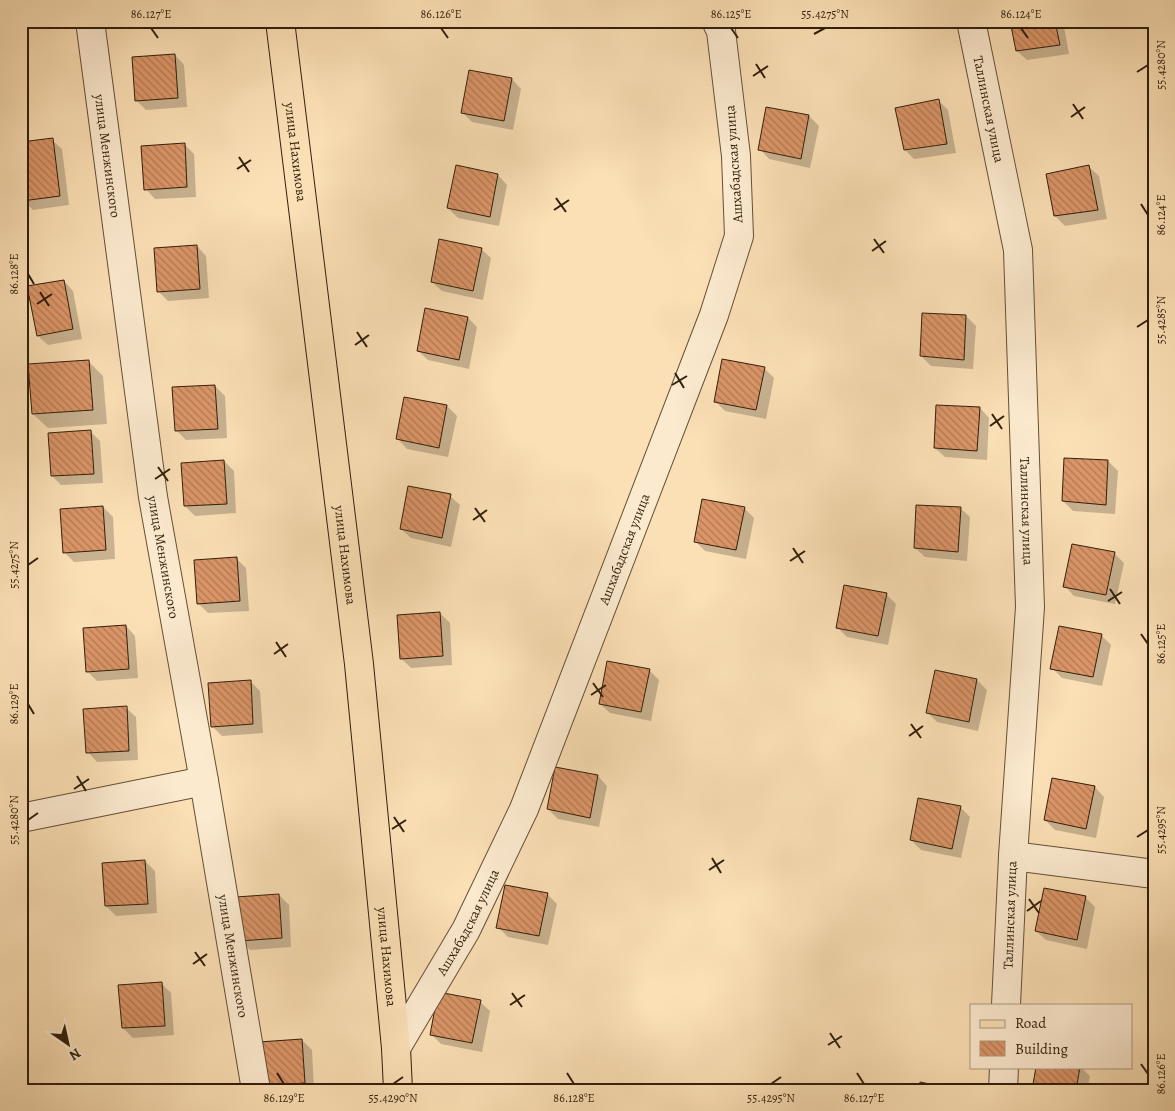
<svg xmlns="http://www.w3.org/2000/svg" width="1175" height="1111" font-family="Alegreya,serif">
  <defs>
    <pattern id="building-back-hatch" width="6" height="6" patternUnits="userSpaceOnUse" patternTransform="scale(1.25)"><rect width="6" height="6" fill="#db9568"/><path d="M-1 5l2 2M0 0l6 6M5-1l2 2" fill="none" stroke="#b27954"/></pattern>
  </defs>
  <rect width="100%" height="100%" fill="#fbdfb5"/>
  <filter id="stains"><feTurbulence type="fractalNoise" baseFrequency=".004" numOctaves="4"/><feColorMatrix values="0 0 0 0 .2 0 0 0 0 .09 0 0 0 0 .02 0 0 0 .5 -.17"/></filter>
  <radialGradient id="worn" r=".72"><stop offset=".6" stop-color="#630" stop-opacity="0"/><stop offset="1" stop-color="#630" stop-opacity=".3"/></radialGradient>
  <g fill="#0003">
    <polygon points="1012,21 1063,21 1069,54 1027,60 1017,51"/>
    <polygon points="175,55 184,65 187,107 146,110 136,100"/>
    <polygon points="512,79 521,89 513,130 472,122 462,112"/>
    <polygon points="938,100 948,110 956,153 914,159 905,150"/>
    <polygon points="767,109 809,116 819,126 810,168 769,159 760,149"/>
    <polygon points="52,140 62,149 69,205 33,210 23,200 21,144"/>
    <polygon points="184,144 194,154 196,197 155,199 146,189"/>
    <polygon points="1089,167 1099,176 1107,219 1065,226 1055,216"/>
    <polygon points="498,175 507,185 499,226 458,218 448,208"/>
    <polygon points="197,246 206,256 209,298 168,301 158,291"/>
    <polygon points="481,249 491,258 483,300 442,291 432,282"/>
    <polygon points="64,281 73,291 82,339 48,345 38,336"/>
    <polygon points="966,316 976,326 973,369 931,366 921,356"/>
    <polygon points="468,318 477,327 469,369 428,360 418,351"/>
    <polygon points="88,361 103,376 107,424 48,428 33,414"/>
    <polygon points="764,368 774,378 766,419 725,411 715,401"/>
    <polygon points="215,386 225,396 227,438 186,440 176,430"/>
    <polygon points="405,398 447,406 457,416 448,457 407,449 398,439"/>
    <polygon points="980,408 989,418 987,460 945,457 935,448"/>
    <polygon points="90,431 100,441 103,483 61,485 52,476"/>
    <polygon points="224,461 234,471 236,513 195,516 185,506"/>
    <polygon points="1108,461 1118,471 1115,514 1073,511 1063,501"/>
    <polygon points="450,496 460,505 451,547 411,538 401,529"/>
    <polygon points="103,507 113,517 115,559 74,562 64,552"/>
    <polygon points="744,508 754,518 746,559 705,551 695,541"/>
    <polygon points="960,508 970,517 967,561 925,557 915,548"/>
    <polygon points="1114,553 1124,563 1115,604 1074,596 1065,586"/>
    <polygon points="237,559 246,568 249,611 208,613 198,603"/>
    <polygon points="886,594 896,604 888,645 847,637 837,627"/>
    <polygon points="440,613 450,623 452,665 411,668 401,658"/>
    <polygon points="126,626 135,636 138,678 97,681 87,671"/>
    <polygon points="1101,635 1111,645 1102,686 1062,678 1052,668"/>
    <polygon points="650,671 659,680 651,721 610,713 600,704"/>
    <polygon points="936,672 977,680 987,690 978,731 937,722 928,713"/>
    <polygon points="250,681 260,691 263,733 222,736 212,726"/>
    <polygon points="126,708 136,717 138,760 97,762 88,752"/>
    <polygon points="598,776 607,786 599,827 558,819 548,809"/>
    <polygon points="1095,787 1104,797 1096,838 1055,830 1045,820"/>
    <polygon points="960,807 970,817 961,858 921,850 911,840"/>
    <polygon points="145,861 155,871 157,913 116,916 106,906 103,864"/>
    <polygon points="1045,889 1086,898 1095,907 1087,949 1046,940 1036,931"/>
    <polygon points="547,894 557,904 548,945 508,937 498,927"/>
    <polygon points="279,895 289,905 291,947 250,950 241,940"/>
    <polygon points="161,983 171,993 174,1035 133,1038 123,1028"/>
    <polygon points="480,1002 490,1011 482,1052 441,1044 431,1034"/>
    <polygon points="302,1040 312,1050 314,1090 268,1090 263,1085"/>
    <polygon points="1037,1067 1081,1067 1090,1076 1087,1090 1033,1090"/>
  </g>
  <g fill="url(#building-back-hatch)" stroke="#311f0a">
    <polygon points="1010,21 1055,21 1060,45 1016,51"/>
    <polygon points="175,54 178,98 135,101 132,57"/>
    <polygon points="469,70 512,78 504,121 461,113"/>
    <polygon points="939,99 947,144 904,150 895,108"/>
    <polygon points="766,107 809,115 801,159 758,150"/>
    <polygon points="53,138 60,196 22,201 21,142"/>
    <polygon points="185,143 187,187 144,190 141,146"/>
    <polygon points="456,165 498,174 490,217 447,208"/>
    <polygon points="1089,165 1098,210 1054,216 1046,174"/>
    <polygon points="439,239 482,248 473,291 431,282"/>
    <polygon points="197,245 200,289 157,292 154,248"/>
    <polygon points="64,280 73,329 37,336 27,286"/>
    <polygon points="425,308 468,317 459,360 417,351"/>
    <polygon points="922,313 966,315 964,360 920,356"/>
    <polygon points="722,359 765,367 756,410 714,402"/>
    <polygon points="89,360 93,410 32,414 28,364"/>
    <polygon points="215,385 218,429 175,431 172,387"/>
    <polygon points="404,397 447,405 439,448 396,439"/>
    <polygon points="936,405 980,407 977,451 934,448"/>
    <polygon points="91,430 94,474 51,476 48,433"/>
    <polygon points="1064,458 1108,460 1106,505 1062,501"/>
    <polygon points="224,460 227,504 184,506 181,463"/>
    <polygon points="408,486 451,494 442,538 400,529"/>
    <polygon points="702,499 745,507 736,550 694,542"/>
    <polygon points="916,505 961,507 958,552 914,548"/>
    <polygon points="103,506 106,550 63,553 60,509"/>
    <polygon points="1072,544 1115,552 1106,595 1063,587"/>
    <polygon points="237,557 240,601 197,604 194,560"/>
    <polygon points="844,585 887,593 878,636 836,628"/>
    <polygon points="440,612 443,656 400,659 397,615"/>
    <polygon points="126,625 129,669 86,672 83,628"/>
    <polygon points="1059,626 1102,634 1093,677 1050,669"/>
    <polygon points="607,661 650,669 641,712 599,704"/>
    <polygon points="935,670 977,679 969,722 926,713"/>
    <polygon points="251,680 253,724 211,727 208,683"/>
    <polygon points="127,706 129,751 86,753 83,709"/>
    <polygon points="555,767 598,775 590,818 547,809"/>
    <polygon points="1052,778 1095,786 1086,829 1044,820"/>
    <polygon points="918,798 961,806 952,849 910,840"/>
    <polygon points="145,860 148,904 105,906 102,863"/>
    <polygon points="505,885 548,893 539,936 496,928"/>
    <polygon points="1044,888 1086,896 1077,940 1035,931"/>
    <polygon points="279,894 282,938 239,941 236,897"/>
    <polygon points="162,982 165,1026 122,1028 118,985"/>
    <polygon points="438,992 481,1000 472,1043 430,1035"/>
    <polygon points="302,1039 305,1083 262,1086 259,1042"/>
    <polygon points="1036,1067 1080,1067 1076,1090 1032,1090"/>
    <polygon points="920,1082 959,1090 919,1090"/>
  </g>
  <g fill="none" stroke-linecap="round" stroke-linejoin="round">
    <g stroke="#644f35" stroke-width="30">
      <g id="minor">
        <path id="s1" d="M 90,21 L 153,497 L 204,781 L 256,1090"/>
        <path id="s2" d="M 971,21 L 1018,250 L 1030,607 L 1013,856 L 1006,1005"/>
        <polyline points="21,818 204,781"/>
        <polyline points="1013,856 1154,874"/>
        <path id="s3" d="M 396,1048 L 466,930 L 524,809 L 714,315 L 739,236 L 736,156 L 721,31 L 716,21"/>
        <polyline points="1003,1090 1004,1067"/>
      </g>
    </g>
    <g stroke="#311f0a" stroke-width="30">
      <g id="major">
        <path id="s4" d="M 280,21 L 359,664 L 396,1048 L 398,1090"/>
      </g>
    </g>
    <use href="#minor" stroke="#fceacf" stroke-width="28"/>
    <use href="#major" stroke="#fbdfb5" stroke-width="28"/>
  </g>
  <path fill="none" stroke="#311f0a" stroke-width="2" d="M 151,28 L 158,38M 441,28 L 448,38M 731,28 L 738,38M 1021,28 L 1028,38M 814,34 L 825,28M 756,64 L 765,78M 1137,72 L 1148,65M 753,76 L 768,66M 1073,104 L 1083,119M 1071,117 L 1085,107M 239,157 L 249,172M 237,169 L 251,160M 556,198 L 566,212M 1141,204 L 1148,215M 554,210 L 569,200M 874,239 L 884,253M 872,251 L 886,241M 28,274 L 34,284M 40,292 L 49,306M 37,304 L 52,294M 1137,327 L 1148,320M 357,332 L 367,347M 355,345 L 369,335M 675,373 L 684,388M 672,385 L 687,376M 992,414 L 1002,429M 990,426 L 1004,416M 158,467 L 168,481M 155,479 L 170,469M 475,508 L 485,522M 473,520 L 487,510M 793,548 L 803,563M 790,561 L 805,551M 28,565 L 38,558M 1110,589 L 1120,604M 1108,601 L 1122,592M 1141,634 L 1148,644M 276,642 L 286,657M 274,654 L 288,644M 593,683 L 603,697M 591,695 L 606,685M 28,704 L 34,714M 911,724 L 921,738M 909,736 L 923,726M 77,776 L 86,791M 74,789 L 89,779M 394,817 L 404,832M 28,820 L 38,813M 392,829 L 406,820M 1137,837 L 1148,830M 712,858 L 721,873M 709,870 L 724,860M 1029,899 L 1039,913M 1027,911 L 1041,901M 195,952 L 205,966M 193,964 L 207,954M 512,993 L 522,1007M 510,1005 L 525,995M 830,1033 L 840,1048M 828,1045 L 842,1036M 1141,1064 L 1148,1074M 277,1073 L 284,1084M 567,1073 L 574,1084M 857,1073 L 864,1084M 393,1084 L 403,1077M 771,1084 L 781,1077"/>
  <g text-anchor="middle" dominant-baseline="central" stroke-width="4" stroke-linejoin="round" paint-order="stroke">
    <g font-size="14" fill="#311f0a" stroke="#fceacf">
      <text stroke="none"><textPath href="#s2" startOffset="90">Таллинская улица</textPath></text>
      <text stroke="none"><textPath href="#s4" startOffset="132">улица Нахимова</textPath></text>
      <text stroke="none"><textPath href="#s1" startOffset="136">улица Менжинского</textPath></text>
      <text transform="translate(734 164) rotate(-94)">Ашхабадская улица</text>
      <text stroke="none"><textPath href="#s2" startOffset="495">Таллинская улица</textPath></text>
      <text stroke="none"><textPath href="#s3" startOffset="550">Ашхабадская улица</textPath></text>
      <text stroke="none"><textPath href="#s4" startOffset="538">улица Нахимова</textPath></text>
      <text stroke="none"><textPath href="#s1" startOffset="541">улица Менжинского</textPath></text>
      <text transform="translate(1010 915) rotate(-88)">Таллинская улица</text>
      <text stroke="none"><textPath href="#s3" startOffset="145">Ашхабадская улица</textPath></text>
      <text stroke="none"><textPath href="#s1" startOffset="946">улица Менжинского</textPath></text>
      <text stroke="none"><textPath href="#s4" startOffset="942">улица Нахимова</textPath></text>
    </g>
  </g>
  <rect width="1175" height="1111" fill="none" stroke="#fbdfb5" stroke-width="55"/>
  <rect x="970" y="1004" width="162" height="65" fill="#fceacf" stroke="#ab9980"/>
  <rect x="980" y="1020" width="25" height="8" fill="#fbdfb5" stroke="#ab9980"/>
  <text x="1015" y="1028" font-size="15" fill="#311f0a">Road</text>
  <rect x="980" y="1041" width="25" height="15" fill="url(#building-back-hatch)" stroke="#ab9980"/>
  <text x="1015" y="1054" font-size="15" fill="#311f0a">Building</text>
  <g transform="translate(68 1044) rotate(146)" stroke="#fceacf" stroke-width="4" paint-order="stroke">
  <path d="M0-4L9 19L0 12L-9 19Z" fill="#311f0a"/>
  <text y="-8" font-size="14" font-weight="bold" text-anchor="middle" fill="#311f0a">N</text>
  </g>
  <rect x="28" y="28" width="1120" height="1056" fill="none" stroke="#311f0a" stroke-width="2"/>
  <g font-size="12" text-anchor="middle" fill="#311f0a">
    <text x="151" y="18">86.127°E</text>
    <text x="441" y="18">86.126°E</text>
    <text x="731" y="18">86.125°E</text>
    <text x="825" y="18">55.4275°N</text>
    <text x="1021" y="18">86.124°E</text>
    <text transform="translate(1161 65) rotate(-90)" y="4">55.4280°N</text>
    <text transform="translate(1161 215) rotate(-90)" y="4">86.124°E</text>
    <text transform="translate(14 274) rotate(-90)" y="4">86.128°E</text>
    <text transform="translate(1161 320) rotate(-90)" y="4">55.4285°N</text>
    <text transform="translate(14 565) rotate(-90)" y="4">55.4275°N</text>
    <text transform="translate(1161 644) rotate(-90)" y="4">86.125°E</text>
    <text transform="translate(14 704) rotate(-90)" y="4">86.129°E</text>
    <text transform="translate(14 820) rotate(-90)" y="4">55.4280°N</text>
    <text transform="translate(1161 830) rotate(-90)" y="4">55.4295°N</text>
    <text transform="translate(1161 1074) rotate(-90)" y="4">86.126°E</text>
    <text x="284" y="1102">86.129°E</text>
    <text x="393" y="1102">55.4290°N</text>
    <text x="574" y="1102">86.128°E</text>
    <text x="771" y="1102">55.4295°N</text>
    <text x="864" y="1102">86.127°E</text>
  </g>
  <rect width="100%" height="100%" filter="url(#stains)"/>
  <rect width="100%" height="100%" fill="url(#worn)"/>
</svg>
